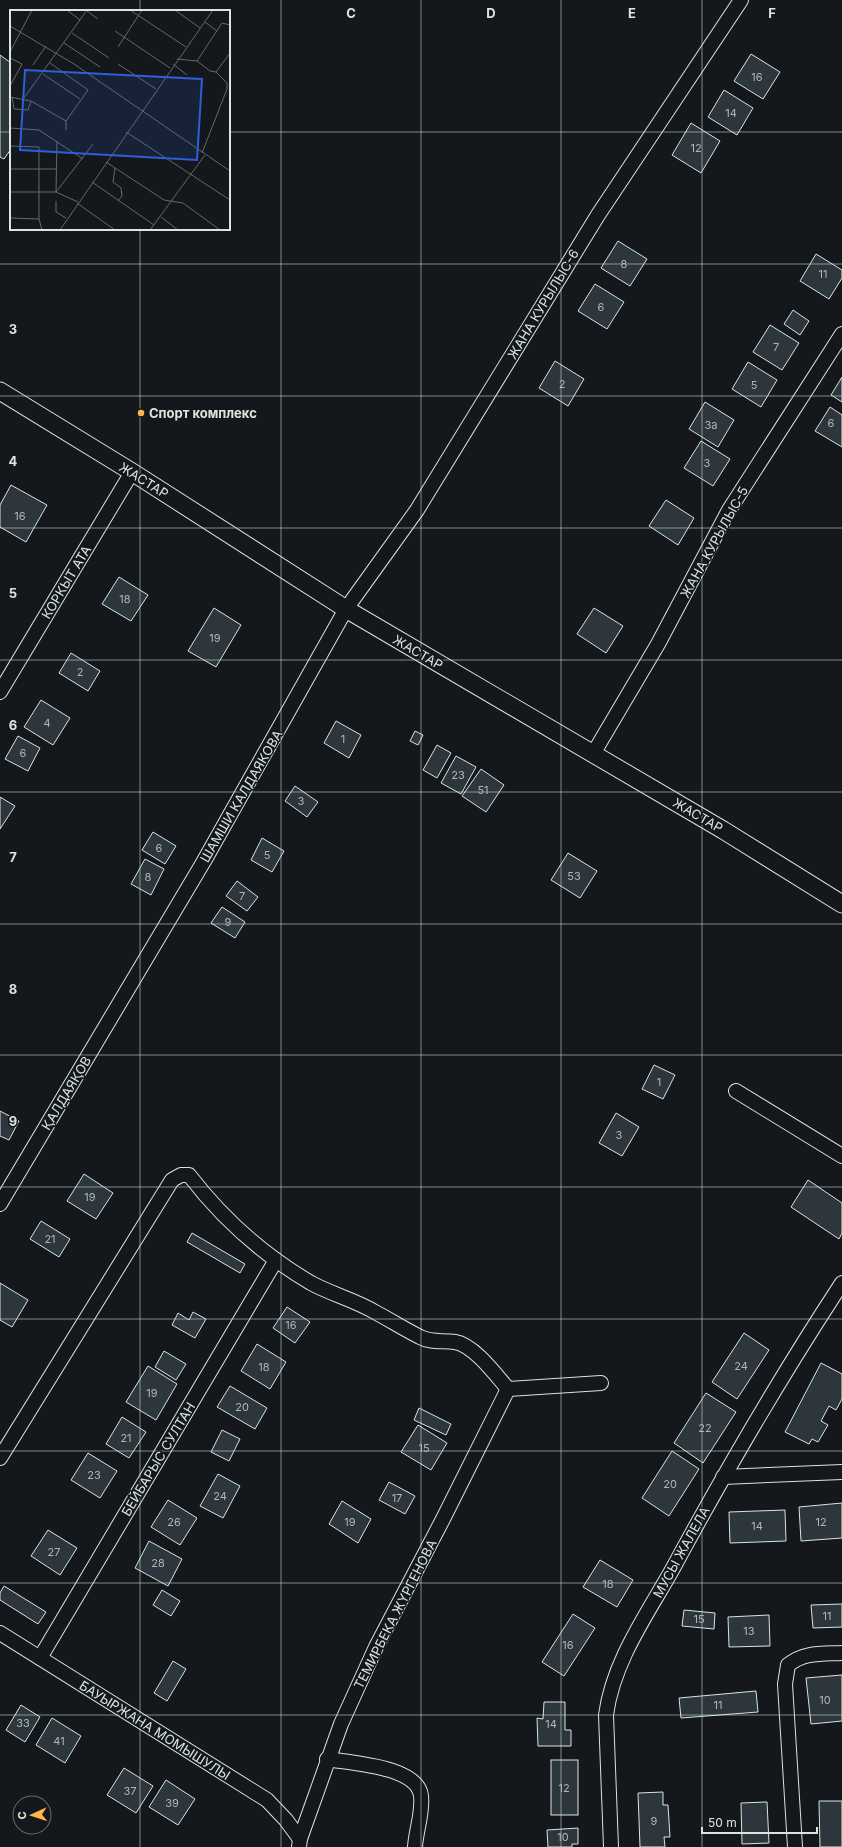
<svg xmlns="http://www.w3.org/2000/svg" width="842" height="1847" font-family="Inter,sans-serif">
  <rect width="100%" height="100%" fill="#14181c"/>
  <g fill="#2c363c" stroke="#d8e6dc">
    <polygon points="751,54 780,72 763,99 734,81"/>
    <polygon points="0,55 11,63 11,149 4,159 0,157"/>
    <polygon points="724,90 753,108 737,135 708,117"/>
    <polygon points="691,123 720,141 701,173 672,155"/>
    <polygon points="618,241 647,259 630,286 601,268"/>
    <polygon points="816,254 842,270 842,278 829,299 800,281"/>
    <polygon points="595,284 624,302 607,329 578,311"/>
    <polygon points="793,310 809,321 800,335 784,324"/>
    <polygon points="770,325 799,343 782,370 753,352"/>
    <polygon points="555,361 584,379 568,406 539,388"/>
    <polygon points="748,362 777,380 761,407 732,389"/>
    <polygon points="842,377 842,402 831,395"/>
    <polygon points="705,402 734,420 718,447 689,429"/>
    <polygon points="830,407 842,415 842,447 815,431"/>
    <polygon points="701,441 730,459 713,486 684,468"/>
    <polygon points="11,485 47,505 26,542 0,527 0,505"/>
    <polygon points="666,500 694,518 678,545 649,526"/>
    <polygon points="119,577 148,595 131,621 102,604"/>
    <polygon points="214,608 241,625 216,667 188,651"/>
    <polygon points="594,608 623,626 606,653 577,634"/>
    <polygon points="71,653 100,671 88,691 59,673"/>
    <polygon points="41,700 70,718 53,745 24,727"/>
    <polygon points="336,721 361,735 349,758 324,743"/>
    <polygon points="415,731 423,735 418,745 410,741"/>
    <polygon points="18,736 40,748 28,771 5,759"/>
    <polygon points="437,745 451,753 437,778 423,770"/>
    <polygon points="456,756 476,767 461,794 441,783"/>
    <polygon points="481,769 504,785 486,812 462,796"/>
    <polygon points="295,786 318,802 307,817 285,801"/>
    <polygon points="0,797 15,806 0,829"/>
    <polygon points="153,832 176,846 165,864 142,850"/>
    <polygon points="262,838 284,851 272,872 251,860"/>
    <polygon points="568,853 597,871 580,898 551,880"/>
    <polygon points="145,859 164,869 151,895 131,884"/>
    <polygon points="237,881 258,897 247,911 226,896"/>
    <polygon points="222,907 245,922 235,938 211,923"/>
    <polygon points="654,1065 675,1075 663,1099 642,1089"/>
    <polygon points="0,1111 19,1121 9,1140 0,1136"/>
    <polygon points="616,1113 639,1127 622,1156 599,1143"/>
    <polygon points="84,1174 113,1193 96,1219 67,1201"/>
    <polygon points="808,1180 842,1203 842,1233 839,1239 791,1207"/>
    <polygon points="41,1221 70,1239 59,1257 30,1239"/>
    <polygon points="192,1233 245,1264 240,1273 187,1242"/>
    <polygon points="0,1283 28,1300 12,1327 0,1320"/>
    <polygon points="287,1307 310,1322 295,1343 273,1328"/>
    <polygon points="193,1312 206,1319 195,1338 172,1325 178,1313 189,1320"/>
    <polygon points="744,1333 769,1350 737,1399 712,1382"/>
    <polygon points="257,1344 286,1362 270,1389 241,1371"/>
    <polygon points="164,1351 186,1364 176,1380 155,1367"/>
    <polygon points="821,1363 842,1374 842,1399 836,1410 829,1406 821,1421 828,1425 818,1442 812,1439 809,1444 785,1432"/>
    <polygon points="148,1366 177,1384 156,1420 126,1402"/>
    <polygon points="230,1386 267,1408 255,1429 217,1407"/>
    <polygon points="706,1393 736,1412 703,1463 674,1443"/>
    <polygon points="419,1408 451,1424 446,1435 414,1420"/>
    <polygon points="122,1417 146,1432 129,1458 106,1444"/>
    <polygon points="418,1425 447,1443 431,1470 401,1452"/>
    <polygon points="222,1430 240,1439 229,1461 211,1452"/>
    <polygon points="672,1451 699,1469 669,1516 642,1498"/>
    <polygon points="88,1453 117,1471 100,1498 71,1480"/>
    <polygon points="218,1474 240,1486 223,1518 200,1506"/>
    <polygon points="389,1482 415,1496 405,1514 379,1500"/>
    <polygon points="168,1500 197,1518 180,1545 151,1527"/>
    <polygon points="342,1501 371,1519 358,1543 329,1524"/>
    <polygon points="842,1503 842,1538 801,1541 799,1507"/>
    <polygon points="785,1510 786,1541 730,1543 729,1512"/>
    <polygon points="48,1530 77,1548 60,1575 31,1556"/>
    <polygon points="149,1541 182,1559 168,1586 135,1568"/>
    <polygon points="600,1560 633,1580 617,1607 583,1587"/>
    <polygon points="4,1586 46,1612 38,1624 0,1600 0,1593"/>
    <polygon points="162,1590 180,1601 171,1616 153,1605"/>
    <polygon points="842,1604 842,1627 813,1628 811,1605"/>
    <polygon points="684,1610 715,1613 714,1629 682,1626"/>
    <polygon points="573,1614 595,1628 564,1676 542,1662"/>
    <polygon points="769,1615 770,1646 729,1647 728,1617"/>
    <polygon points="173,1661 186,1669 167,1701 154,1693"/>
    <polygon points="842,1675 842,1721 811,1724 806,1678"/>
    <polygon points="756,1691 758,1712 681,1718 679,1698"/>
    <polygon points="544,1702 565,1702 565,1730 571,1730 571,1746 538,1746 537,1718 543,1719"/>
    <polygon points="21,1705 40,1717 25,1742 6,1730"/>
    <polygon points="52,1718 81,1736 65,1763 36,1745"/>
    <rect x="551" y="1760" width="27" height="55"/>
    <polygon points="124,1768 153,1786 136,1813 107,1795"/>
    <polygon points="166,1780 195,1799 178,1825 149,1807"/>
    <polygon points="663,1792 663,1805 668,1805 670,1837 664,1837 665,1847 640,1847 638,1793"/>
    <polygon points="819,1801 842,1801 842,1847 820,1847"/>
    <polygon points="767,1802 769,1843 742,1844 741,1803"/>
    <polygon points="578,1828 578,1844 572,1844 572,1847 548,1847 547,1830"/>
  </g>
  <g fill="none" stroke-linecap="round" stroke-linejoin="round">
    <g stroke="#d8e6dc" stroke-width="16">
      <g id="minor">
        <polyline points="0,692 132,472"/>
        <polyline points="593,754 658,644 729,510 842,334"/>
        <polyline points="736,1091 842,1156"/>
        <polyline points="0,1204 204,861 346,609 417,510 598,215 741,0"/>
        <polyline points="508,1389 601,1383"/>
        <path d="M 0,1458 L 172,1180 L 181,1175 L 189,1175 C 222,1218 265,1256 311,1283 C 331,1294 355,1300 375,1312 C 390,1320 404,1329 420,1337 C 431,1343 443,1340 455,1342 C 474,1345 496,1375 508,1389"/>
        <polyline points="723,1477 842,1472"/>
        <polyline points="0,1633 267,1800 286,1820 300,1839"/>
        <polyline points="40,1658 276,1260"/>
        <path d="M 327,1759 C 350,1763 418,1766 421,1796 C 423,1813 416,1830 415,1847"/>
        <polyline points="299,1847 300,1839 341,1724 376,1647 443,1519 508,1389"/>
        <path d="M 611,1847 L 606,1715 C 613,1662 646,1616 672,1570 C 725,1472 781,1376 842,1283"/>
        <path d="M 795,1847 L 785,1684 L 788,1665 C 804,1652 821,1654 842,1653"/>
      </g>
    </g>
    <g stroke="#d8e6dc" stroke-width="19">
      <polyline id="tertiary" points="0,391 132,472 346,609 723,830 842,904"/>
    </g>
    <use href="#minor" stroke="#14181c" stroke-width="14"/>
    <use href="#tertiary" stroke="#14181c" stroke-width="17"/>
  </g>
  <path fill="none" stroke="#d8e6dc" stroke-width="1" stroke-opacity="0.55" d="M 140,0 L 140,11M 281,0 L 281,1847M 421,0 L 421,1847M 561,0 L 561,1847M 702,0 L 702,1847M 0,132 L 11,132M 229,132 L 842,132M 140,229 L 140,1847M 0,264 L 842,264M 0,396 L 842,396M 0,528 L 842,528M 0,660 L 842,660M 0,792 L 842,792M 0,924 L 842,924M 0,1055 L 842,1055M 0,1187 L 842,1187M 0,1319 L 842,1319M 0,1451 L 842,1451M 0,1583 L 842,1583M 0,1715 L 842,1715"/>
  <circle fill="#ffb74d" stroke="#14181c" stroke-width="1.5" cx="141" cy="413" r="4"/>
  <g text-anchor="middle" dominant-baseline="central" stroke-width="3" stroke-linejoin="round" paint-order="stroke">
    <g font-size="11" fill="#adbab4">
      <text x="757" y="77">16</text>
      <text x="731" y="113">14</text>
      <text x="696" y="148">12</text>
      <text x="624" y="264">8</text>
      <text x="823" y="274">11</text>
      <text x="601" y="307">6</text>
      <text x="776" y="347">7</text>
      <text x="562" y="384">2</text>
      <text x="754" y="385">5</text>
      <text x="831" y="423">6</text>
      <text x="711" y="425">3а</text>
      <text x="707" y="463">3</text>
      <text x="20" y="516">16</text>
      <text x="125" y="599">18</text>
      <text x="215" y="638">19</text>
      <text x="80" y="672">2</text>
      <text x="47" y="723">4</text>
      <text x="343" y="739">1</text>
      <text x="23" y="753">6</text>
      <text x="458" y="775">23</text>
      <text x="483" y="790">51</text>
      <text x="301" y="801">3</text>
      <text x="159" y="848">6</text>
      <text x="267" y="855">5</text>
      <text x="574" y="876">53</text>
      <text x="148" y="877">8</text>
      <text x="242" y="896">7</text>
      <text x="228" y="922">9</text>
      <text x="659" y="1082">1</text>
      <text x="619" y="1135">3</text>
      <text x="90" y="1197">19</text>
      <text x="50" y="1239">21</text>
      <text x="291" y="1325">16</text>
      <text x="741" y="1366">24</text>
      <text x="264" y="1367">18</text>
      <text x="152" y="1393">19</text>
      <text x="242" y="1407">20</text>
      <text x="705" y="1428">22</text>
      <text x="126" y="1438">21</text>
      <text x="424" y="1448">15</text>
      <text x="94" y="1475">23</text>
      <text x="670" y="1484">20</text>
      <text x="220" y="1496">24</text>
      <text x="397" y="1498">17</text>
      <text x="174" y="1522">26</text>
      <text x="350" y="1522">19</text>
      <text x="821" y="1522">12</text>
      <text x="757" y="1526">14</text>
      <text x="54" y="1552">27</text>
      <text x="158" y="1563">28</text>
      <text x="608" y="1584">18</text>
      <text x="827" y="1616">11</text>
      <text x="699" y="1619">15</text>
      <text x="749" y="1631">13</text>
      <text x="568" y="1645">16</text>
      <text x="825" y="1700">10</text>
      <text x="718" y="1705">11</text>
      <text x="23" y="1723">33</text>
      <text x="551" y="1724">14</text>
      <text x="59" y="1741">41</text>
      <text x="564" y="1788">12</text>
      <text x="130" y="1791">37</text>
      <text x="172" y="1803">39</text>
      <text x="654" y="1821">9</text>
      <text x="563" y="1837">10</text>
    </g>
    <g font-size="13" fill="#d8e6dc" stroke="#14181c">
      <text transform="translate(543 304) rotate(-59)">ЖАНА КУРЫЛЫС-6</text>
      <text transform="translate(144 480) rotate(32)">ЖАСТАР</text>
      <text transform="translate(714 542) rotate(-61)">ЖАНА КУРЫЛЫС-5</text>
      <text transform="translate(66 582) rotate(-59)">КОРКЫТ АТА</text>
      <text transform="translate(418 652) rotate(30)">ЖАСТАР</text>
      <text transform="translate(241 796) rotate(-60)">ШАМШИ КАЛДАЯКОВА</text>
      <text transform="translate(698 815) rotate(30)">ЖАСТАР</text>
      <text transform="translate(66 1093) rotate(-59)">ҚАЛДАЯҚОВ</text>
      <text transform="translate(158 1459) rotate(-59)">БЕЙБАРЫС СУЛТАН</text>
      <text transform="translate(681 1552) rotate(-61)">МУСЫ ЖАЛЕЛА</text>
      <text transform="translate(395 1614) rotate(-63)">ТЕМИРБЕКА ЖҮРГЕНОВА</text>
      <text transform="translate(155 1730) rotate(32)">БАУЫРЖАНА МОМЫШУЛЫ</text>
    </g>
    <g font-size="13" font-weight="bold" fill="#d8e6dc" stroke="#14181c" text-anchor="start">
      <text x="149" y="413">Спорт комплекс</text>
    </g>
  </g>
  <g transform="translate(10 10)">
    <rect width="220" height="220" fill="#14181c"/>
    <path fill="none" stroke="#626a69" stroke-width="1" d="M 57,0 L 70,10M 120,0 L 176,37M 165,0 L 190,18M 77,1 L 88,9M 195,12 L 207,21M 0,16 L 64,54 L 220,161M 105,21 L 160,58M 62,23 L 99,48M 54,33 L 90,57M 108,37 L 132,0M 0,42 L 22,0M 0,48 L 12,54 L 0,76M 167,49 L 187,51M 187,51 L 212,13 L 220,15M 187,51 L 200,61 L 206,62M 40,53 L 78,80 L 56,111 L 56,120M 108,54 L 146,79M 163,54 L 177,65M 23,55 L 36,36M 206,62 L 220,43M 33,64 L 70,89M 0,87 L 21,91 L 56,111M 2,87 L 4,99 L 18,100 L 21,91M 14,88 L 77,0M 0,118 L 29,120 L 73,149M 116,122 L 220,190M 0,136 L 29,137 L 29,209 L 32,220M 192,143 L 217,79 L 217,73 L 206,62M 96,152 L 154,190 L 173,193 L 210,220M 105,158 L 103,172 L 111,178 L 112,186 L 108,191M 0,159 L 46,159M 82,172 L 144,215M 0,182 L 46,182 L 68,192M 46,182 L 83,134M 46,182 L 47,131M 46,191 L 46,202 L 56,208M 67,193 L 105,220M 151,207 L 168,220M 0,208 L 29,209M 50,220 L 203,0M 140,220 L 195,145"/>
    <path fill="#305dd8" fill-opacity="0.15" stroke="#305dd8" stroke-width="2" d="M 15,60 L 192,69 L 187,150 L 10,140 Z"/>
    <rect width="220" height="220" fill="none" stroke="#d8e6dc" stroke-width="2"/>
  </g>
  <g font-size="13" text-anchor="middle" font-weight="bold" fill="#d8e6dc" stroke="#14181c" stroke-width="3" stroke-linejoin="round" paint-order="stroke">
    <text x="351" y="18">C</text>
    <text x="491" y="18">D</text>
    <text x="632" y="18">E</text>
    <text x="772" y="18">F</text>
    <text x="13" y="334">3</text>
    <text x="13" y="466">4</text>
    <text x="13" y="598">5</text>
    <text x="13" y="730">6</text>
    <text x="13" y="862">7</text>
    <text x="13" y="994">8</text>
    <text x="13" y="1126">9</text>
  </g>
  <g transform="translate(32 1815) rotate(267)"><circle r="19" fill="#14181c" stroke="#626a69"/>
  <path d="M0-3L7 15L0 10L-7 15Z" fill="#ffb74d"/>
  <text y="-6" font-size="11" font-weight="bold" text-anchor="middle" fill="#d8e6dc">С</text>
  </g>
  <path d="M702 1827v6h115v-6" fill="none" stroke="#d8e6dc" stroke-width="2"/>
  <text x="708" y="1827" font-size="12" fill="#d8e6dc" stroke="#14181c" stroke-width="3" paint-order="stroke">50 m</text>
</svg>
